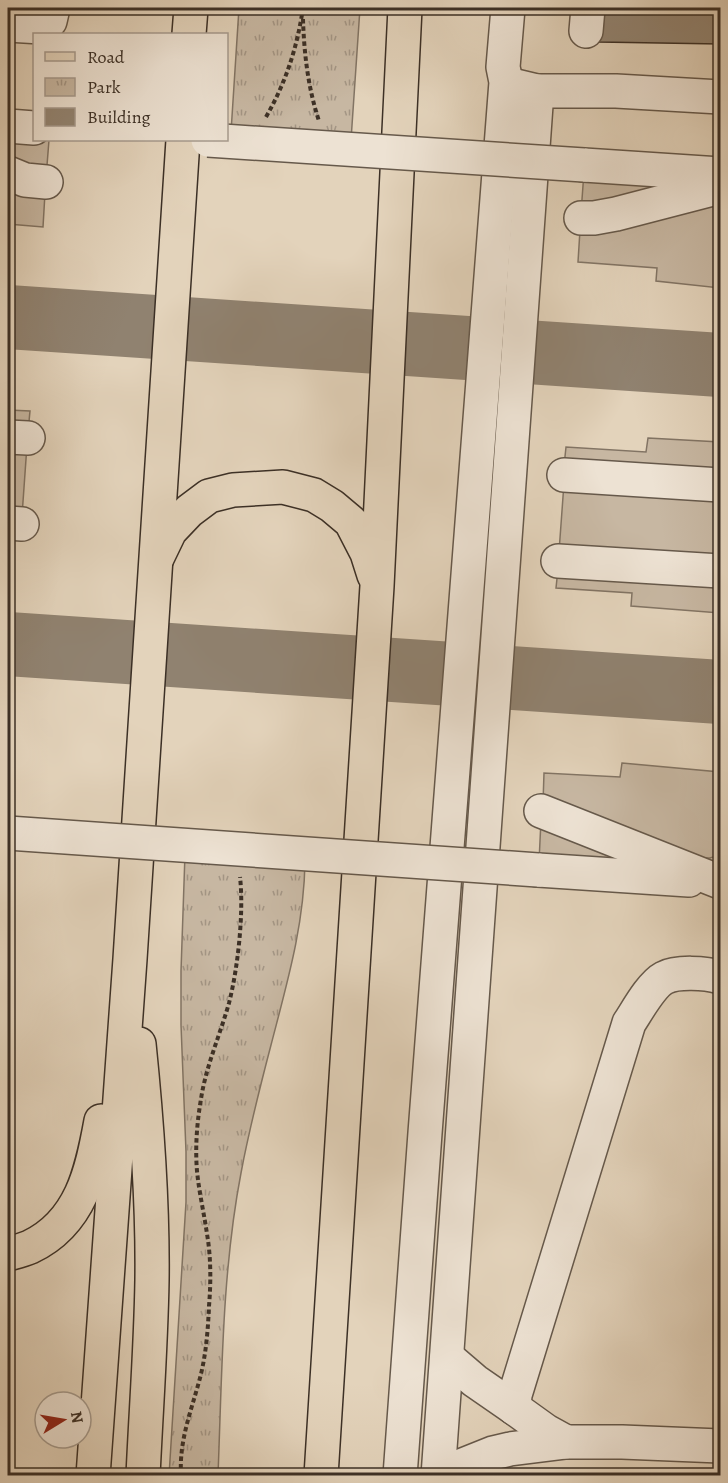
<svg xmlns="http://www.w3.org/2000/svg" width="728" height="1483" font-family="Alegreya,serif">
  <defs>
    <pattern id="park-tufts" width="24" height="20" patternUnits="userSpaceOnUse" patternTransform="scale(1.5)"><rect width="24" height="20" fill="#c7b7a2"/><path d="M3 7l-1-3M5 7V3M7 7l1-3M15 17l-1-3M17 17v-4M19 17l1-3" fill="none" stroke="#a39584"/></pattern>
  </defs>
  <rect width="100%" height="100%" fill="#e3d3bb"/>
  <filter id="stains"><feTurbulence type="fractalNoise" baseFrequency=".00333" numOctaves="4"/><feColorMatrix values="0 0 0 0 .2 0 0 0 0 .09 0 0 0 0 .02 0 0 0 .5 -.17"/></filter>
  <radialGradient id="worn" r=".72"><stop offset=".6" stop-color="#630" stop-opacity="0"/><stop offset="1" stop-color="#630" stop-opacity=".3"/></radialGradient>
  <g fill="#c7b7a2" stroke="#827464" stroke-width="1.5">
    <polygon points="8,134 34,140 49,140 46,178 8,163"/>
    <polygon points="584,172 720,181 581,213"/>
    <polygon points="8,179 45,193 43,227 8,224"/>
    <polygon points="720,195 720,288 656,281 657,268 578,262 580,230"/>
    <polygon points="8,410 30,411 28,432 8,431"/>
    <polygon points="648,438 720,442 720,476 564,466 566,447 646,452"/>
    <polygon points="8,444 27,445 22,516 8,515"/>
    <polygon points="564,483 720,494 720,562 559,552"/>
    <polygon points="558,569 720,580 720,613 631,606 632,593 556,588"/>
    <polygon points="622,763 720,772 720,855 710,858 697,858 543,803 544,773 620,777"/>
    <polygon points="541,820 676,874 539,862"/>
  </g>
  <g fill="url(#park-tufts)" stroke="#827464" stroke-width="1.5">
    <polygon points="239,8 360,8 351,140 231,132"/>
    <path d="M 185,854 L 305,862 C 304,926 287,983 271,1045 C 260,1087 249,1130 241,1173 C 222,1272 222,1375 218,1475 L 169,1476 L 186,1202 L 186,1152 L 181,1025 L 181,971 Z"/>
  </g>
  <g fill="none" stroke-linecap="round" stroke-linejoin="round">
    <g stroke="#908270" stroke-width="64">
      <polyline points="8,317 720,365"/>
      <polyline points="8,644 720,692"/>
    </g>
  </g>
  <polygon fill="#938573" stroke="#3c3026" stroke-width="1.5" points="602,8 720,8 720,44 599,42"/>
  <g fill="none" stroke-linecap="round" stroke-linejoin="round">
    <g stroke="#66594b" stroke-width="36">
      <g id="minor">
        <polyline points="8,25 41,27 50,21 53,8"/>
        <polyline points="586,31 588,8"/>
        <polyline points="516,86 537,91 616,91 720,97"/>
        <polyline points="8,126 34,128"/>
        <polyline points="584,165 720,174"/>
        <polyline points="8,173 25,180 46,182"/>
        <polyline points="581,218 594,218 616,214 720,187"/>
        <polyline points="8,437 28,438"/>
        <polyline points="564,475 720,485"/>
        <polyline points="8,523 22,524"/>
        <polyline points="558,561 720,571"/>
        <polyline points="541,811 720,882"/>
        <polyline points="538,870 689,880"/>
        <polyline points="447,1357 475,1381 514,1408"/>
        <path d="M 566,1442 L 546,1431 L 514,1408 L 515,1395 L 629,1023 C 637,1011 651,985 664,978 C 677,971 706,973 720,977"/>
        <polyline points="438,1475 493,1453 510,1449 566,1442 622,1442 720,1446"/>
        <polyline points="400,1476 425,1133 506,82 503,67 508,8"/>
        <polyline points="438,1476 537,91"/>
      </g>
    </g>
    <g stroke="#3c3026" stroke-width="36">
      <g id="major">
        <polyline points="189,34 191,8"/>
        <polyline points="157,558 170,531 189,511 209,496 233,490 283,487 314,495 332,506 351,522 367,553 374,575"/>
        <path d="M 139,1044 C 147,1122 153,1201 152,1280 C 151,1345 146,1410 143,1476"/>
        <path d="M 8,1254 C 15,1252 23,1250 30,1247 C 81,1223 92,1171 101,1121"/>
        <polyline points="93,1476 130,959 183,140"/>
        <polyline points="321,1476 377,586 405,8"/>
      </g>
    </g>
    <g stroke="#3c3026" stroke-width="4" stroke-dasharray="4.5 3" stroke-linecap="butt">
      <path d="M 303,19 C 304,53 308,88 319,121"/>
      <path d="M 266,117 C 286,82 297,48 303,8"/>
      <path d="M 181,1476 C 179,1440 191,1412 200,1378 C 206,1355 208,1330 209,1306 C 211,1282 211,1257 207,1234 C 204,1213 199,1192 197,1171 C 195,1147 197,1122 201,1099 C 206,1066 220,1035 229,1003 C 238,968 244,912 240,877"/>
    </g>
    <use href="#minor" stroke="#ede2d3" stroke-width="33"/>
    <use href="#major" stroke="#e3d3bb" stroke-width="33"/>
    <g stroke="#66594b" stroke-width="36" stroke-linecap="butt">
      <g id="minor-bridge">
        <polyline points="208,140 584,165"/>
        <polyline points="8,833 538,870"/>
      </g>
    </g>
    <use href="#minor-bridge" stroke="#ede2d3" stroke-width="33"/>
  </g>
  <rect width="728" height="1483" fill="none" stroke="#e3d3bb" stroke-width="30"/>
  <rect x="9" y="9" width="710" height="1465" fill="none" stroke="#3c3026" stroke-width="3"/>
  <rect x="15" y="15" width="698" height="1453" fill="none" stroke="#3c3026" stroke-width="1.5"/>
  <rect x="33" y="33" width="195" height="108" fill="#ede2d3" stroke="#a69b8e" stroke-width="1.5"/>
  <rect x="45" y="52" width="30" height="9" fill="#e3d3bb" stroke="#a69b8e" stroke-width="1.5"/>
  <text x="87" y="63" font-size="18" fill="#3c3026">Road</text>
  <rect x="45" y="78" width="30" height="18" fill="url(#park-tufts)" stroke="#a69b8e" stroke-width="1.5"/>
  <text x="87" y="93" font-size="18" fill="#3c3026">Park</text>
  <rect x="45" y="108" width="30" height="18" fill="#938573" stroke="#a69b8e" stroke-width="1.5"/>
  <text x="87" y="123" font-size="18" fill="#3c3026">Building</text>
  <g transform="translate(63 1420) rotate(79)"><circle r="28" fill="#ede2d3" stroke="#a69b8e" stroke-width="1.5"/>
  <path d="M0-4.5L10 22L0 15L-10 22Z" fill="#8f2418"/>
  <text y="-9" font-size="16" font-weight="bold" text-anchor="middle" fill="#3c3026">N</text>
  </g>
  <rect width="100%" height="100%" filter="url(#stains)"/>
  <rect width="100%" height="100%" fill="url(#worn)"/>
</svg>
